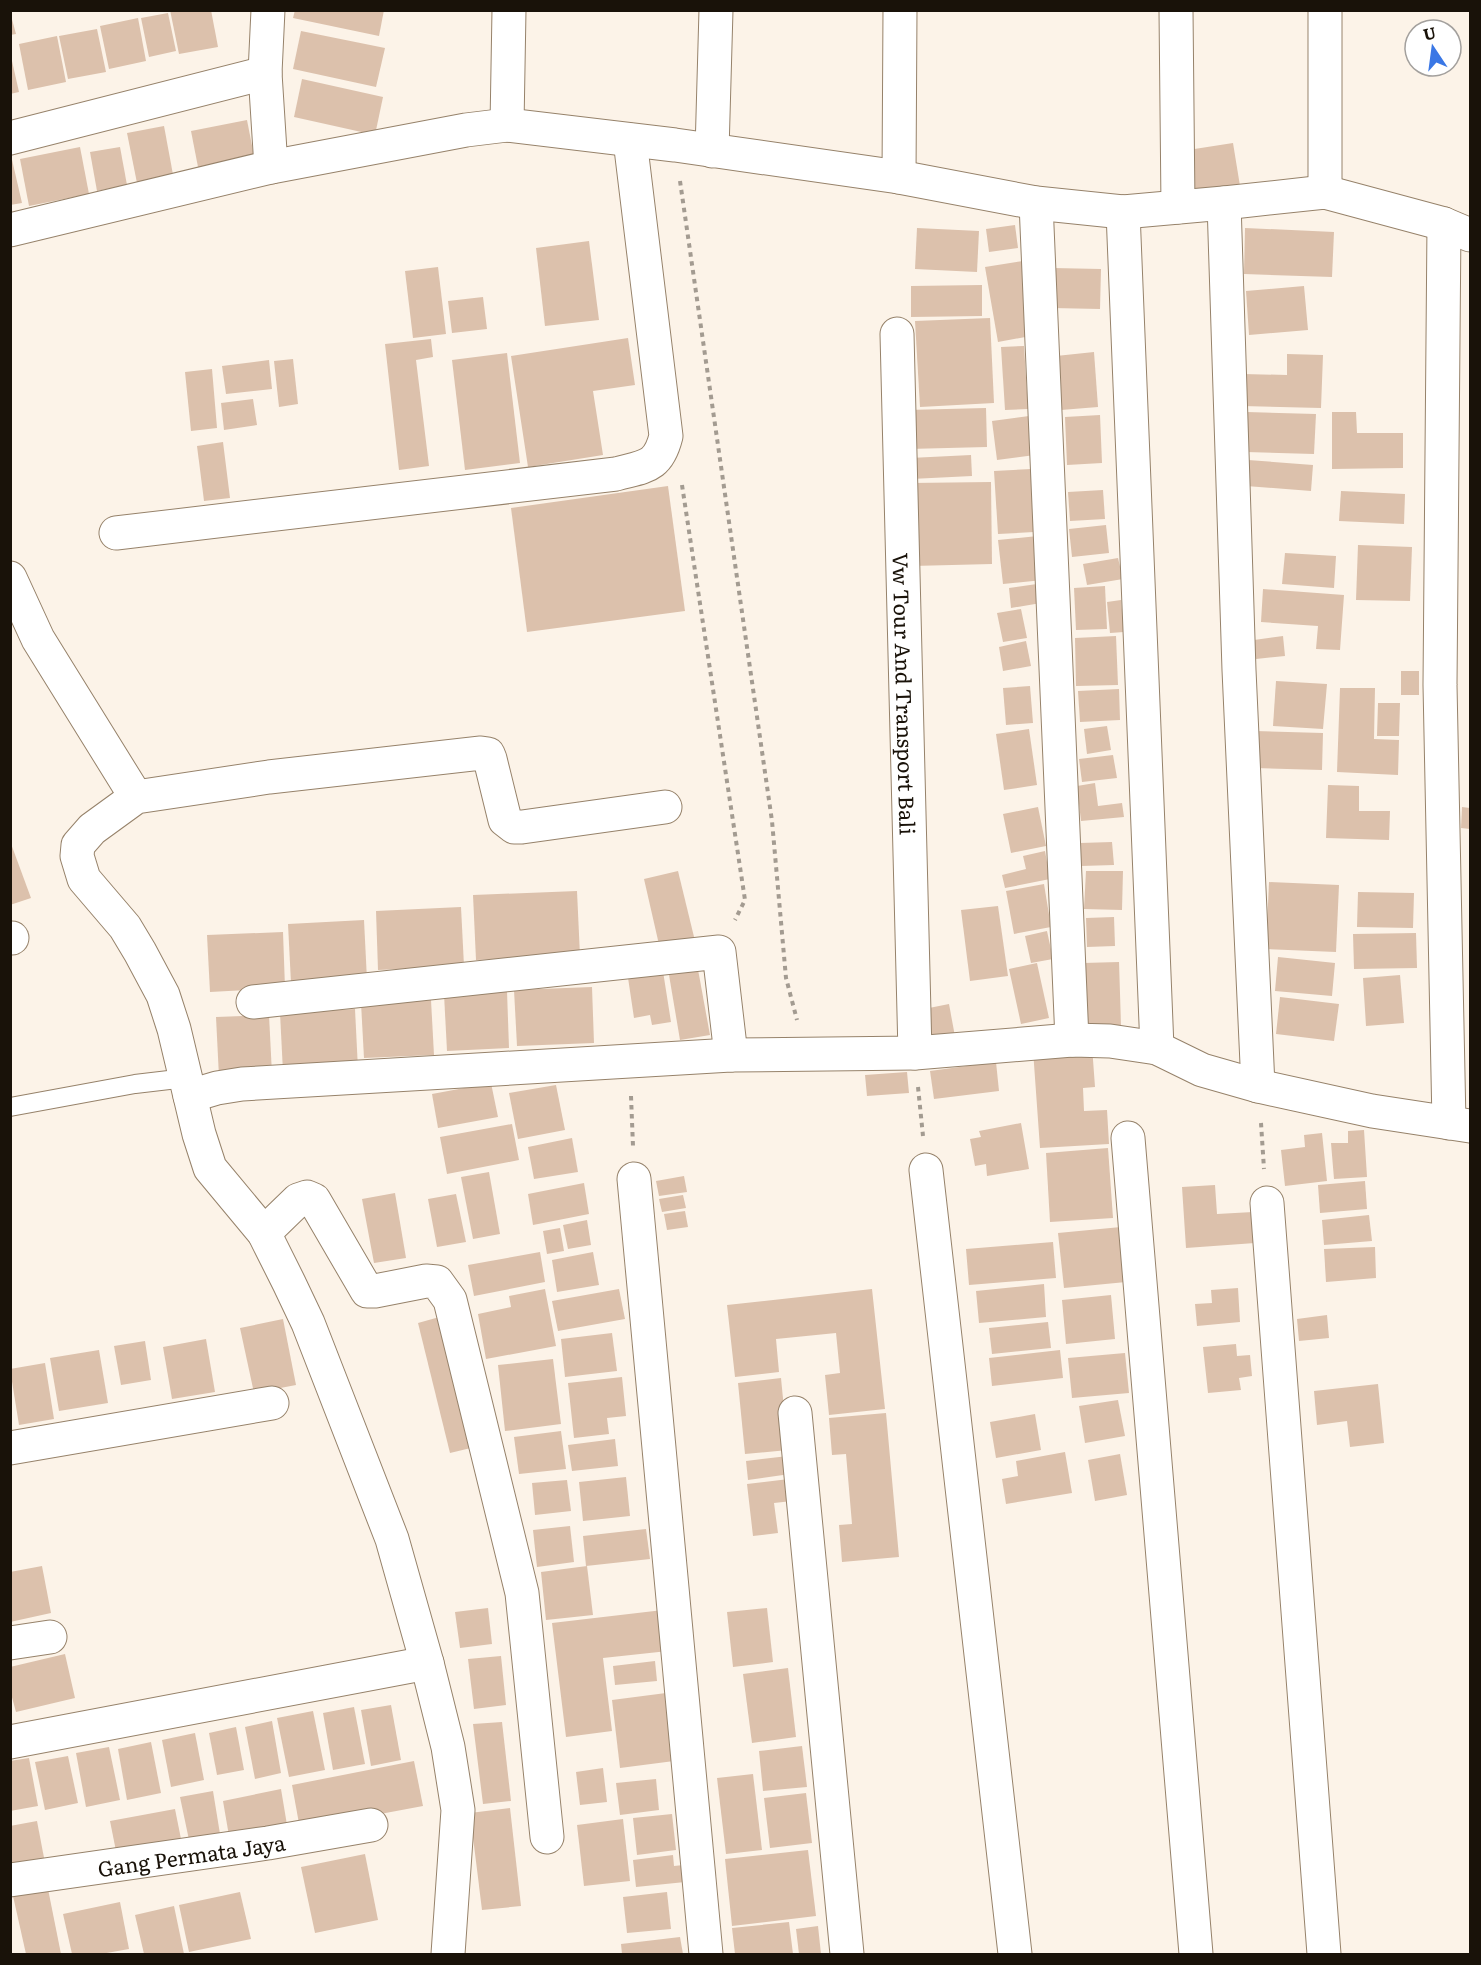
<svg xmlns="http://www.w3.org/2000/svg" width="1481" height="1965" font-family="Literata,serif">
  <rect width="100%" height="100%" fill="#fcf3e8"/>
  <g fill="#dcc1ac">
    <polygon points="170,10 211,10 218,47 179,54"/>
    <polygon points="295,10 384,10 379,36 293,18"/>
    <polygon points="10,12 16,34 10,35"/>
    <polygon points="168,13 176,51 149,57 141,18"/>
    <polygon points="138,18 146,61 109,69 100,26"/>
    <polygon points="97,29 106,72 68,79 59,36"/>
    <polygon points="301,31 385,48 376,87 293,69"/>
    <polygon points="57,36 66,82 28,90 19,44"/>
    <polygon points="10,52 19,92 10,94"/>
    <polygon points="302,79 383,97 375,135 294,117"/>
    <polygon points="247,120 254,156 198,167 191,131"/>
    <polygon points="164,126 174,180 138,188 127,133"/>
    <polygon points="1233,143 1240,186 1194,193 1188,150"/>
    <polygon points="80,147 89,194 29,206 20,159"/>
    <polygon points="120,147 127,185 97,191 90,152"/>
    <polygon points="10,151 22,203 10,205"/>
    <polygon points="1015,225 1018,248 989,252 986,229"/>
    <polygon points="917,228 979,231 977,272 915,269"/>
    <polygon points="1245,228 1334,232 1332,277 1244,274"/>
    <polygon points="589,241 599,320 545,326 536,248"/>
    <polygon points="1023,261 1036,335 998,342 985,267"/>
    <polygon points="438,267 446,334 413,338 405,271"/>
    <polygon points="1053,268 1101,269 1100,309 1052,308"/>
    <polygon points="982,285 982,316 911,317 911,286"/>
    <polygon points="1304,286 1308,330 1249,335 1246,291"/>
    <polygon points="483,297 487,329 452,333 448,301"/>
    <polygon points="990,318 994,403 920,407 915,321"/>
    <polygon points="628,338 635,385 593,391 603,455 528,467 511,356"/>
    <polygon points="431,339 433,357 416,360 429,466 399,470 385,344"/>
    <polygon points="1024,346 1028,409 1005,410 1001,347"/>
    <polygon points="1094,352 1098,407 1061,410 1056,356"/>
    <polygon points="507,353 520,463 465,470 452,360"/>
    <polygon points="1287,354 1323,355 1321,408 1242,406 1243,374 1287,375"/>
    <polygon points="293,359 298,404 279,407 274,361"/>
    <polygon points="269,360 272,389 226,394 222,366"/>
    <polygon points="212,369 217,428 191,431 185,372"/>
    <polygon points="253,399 257,425 224,430 221,403"/>
    <polygon points="986,408 987,447 908,449 907,410"/>
    <polygon points="1247,412 1316,414 1314,454 1246,452"/>
    <polygon points="1332,412 1356,412 1357,433 1403,433 1403,468 1332,469"/>
    <polygon points="1100,415 1102,463 1067,465 1065,417"/>
    <polygon points="1029,416 1035,455 997,460 992,421"/>
    <polygon points="223,442 230,498 204,501 197,446"/>
    <polygon points="971,455 972,476 911,479 910,458"/>
    <polygon points="1248,460 1313,465 1311,491 1246,486"/>
    <polygon points="1031,469 1034,532 998,534 994,471"/>
    <polygon points="991,482 992,564 912,566 911,483"/>
    <polygon points="668,486 685,611 527,632 511,508"/>
    <polygon points="1103,490 1105,519 1070,521 1068,492"/>
    <polygon points="1341,491 1405,494 1404,524 1339,521"/>
    <polygon points="1106,525 1109,553 1072,557 1069,529"/>
    <polygon points="1038,536 1043,580 1003,584 998,540"/>
    <polygon points="1358,545 1412,547 1410,601 1356,600"/>
    <polygon points="1285,553 1336,556 1334,588 1282,584"/>
    <polygon points="1118,558 1123,579 1087,585 1083,564"/>
    <polygon points="1037,584 1041,603 1011,608 1009,588"/>
    <polygon points="1105,586 1107,629 1076,630 1074,588"/>
    <polygon points="1263,589 1344,595 1340,650 1316,649 1318,626 1261,622"/>
    <polygon points="1121,600 1124,632 1110,633 1107,602"/>
    <polygon points="1021,609 1027,638 1003,642 997,613"/>
    <polygon points="1116,636 1118,685 1076,686 1075,638"/>
    <polygon points="1283,636 1285,656 1256,659 1254,640"/>
    <polygon points="1026,641 1031,666 1003,671 999,647"/>
    <rect x="1401" y="671" width="18" height="24"/>
    <polygon points="1276,681 1327,684 1323,729 1273,726"/>
    <polygon points="1030,686 1033,723 1006,725 1003,688"/>
    <polygon points="1340,688 1375,688 1374,739 1399,740 1398,775 1337,772"/>
    <polygon points="1119,689 1120,720 1080,722 1078,691"/>
    <polygon points="1378,703 1400,703 1399,736 1377,736"/>
    <polygon points="1107,726 1111,750 1087,754 1084,729"/>
    <polygon points="1029,729 1037,785 1004,790 996,734"/>
    <polygon points="1255,731 1323,733 1322,770 1254,768"/>
    <polygon points="1113,755 1117,778 1082,782 1079,759"/>
    <polygon points="1095,783 1098,806 1122,803 1124,817 1081,821 1077,786"/>
    <polygon points="1328,785 1359,786 1359,811 1390,811 1389,840 1326,838"/>
    <polygon points="1038,807 1046,846 1011,853 1003,814"/>
    <polygon points="1462,807 1470,808 1470,829 1461,828"/>
    <polygon points="10,841 31,898 10,905"/>
    <polygon points="1112,842 1114,865 1081,866 1080,843"/>
    <polygon points="1045,851 1050,879 1005,888 1002,875 1026,869 1023,856"/>
    <polygon points="678,871 695,941 660,949 644,879"/>
    <polygon points="1086,871 1123,871 1122,910 1084,909"/>
    <polygon points="1269,882 1339,885 1336,952 1266,949"/>
    <polygon points="1044,884 1051,927 1014,934 1006,891"/>
    <polygon points="577,891 580,956 476,960 473,895"/>
    <polygon points="1358,892 1414,893 1413,928 1357,927"/>
    <polygon points="998,906 1008,976 970,981 961,910"/>
    <polygon points="461,907 464,966 378,970 376,911"/>
    <polygon points="1114,917 1115,946 1087,947 1086,918"/>
    <polygon points="364,920 367,980 291,983 288,924"/>
    <polygon points="1047,931 1053,959 1031,963 1025,936"/>
    <polygon points="283,932 285,988 210,992 207,935"/>
    <polygon points="1416,933 1417,968 1354,969 1353,934"/>
    <polygon points="1278,957 1335,963 1332,996 1275,991"/>
    <polygon points="1119,962 1121,1026 1085,1027 1083,963"/>
    <polygon points="1037,963 1049,1018 1021,1024 1009,969"/>
    <polygon points="697,964 710,1035 680,1040 668,969"/>
    <polygon points="662,965 671,1022 652,1025 650,1015 634,1018 627,971"/>
    <polygon points="1400,975 1404,1023 1366,1026 1363,978"/>
    <polygon points="592,987 594,1043 517,1046 514,990"/>
    <polygon points="507,991 509,1048 447,1051 444,994"/>
    <polygon points="1280,997 1339,1004 1334,1041 1276,1034"/>
    <polygon points="431,1000 434,1055 364,1058 361,1003"/>
    <polygon points="949,1004 956,1042 932,1047 924,1009"/>
    <polygon points="355,1009 358,1069 283,1072 280,1013"/>
    <polygon points="269,1015 272,1074 219,1077 216,1017"/>
    <polygon points="1092,1046 1095,1087 1083,1088 1084,1111 1107,1110 1109,1144 1040,1148 1033,1050"/>
    <polygon points="996,1062 999,1091 934,1099 930,1071"/>
    <polygon points="907,1072 909,1093 867,1096 865,1075"/>
    <polygon points="491,1083 498,1117 438,1128 432,1094"/>
    <polygon points="556,1085 565,1130 518,1139 509,1093"/>
    <polygon points="1021,1123 1029,1169 987,1176 986,1164 975,1166 970,1139 981,1137 979,1131"/>
    <polygon points="512,1124 519,1160 447,1174 440,1137"/>
    <polygon points="1364,1130 1367,1177 1334,1179 1331,1143 1348,1143 1348,1131"/>
    <polygon points="1322,1133 1327,1181 1285,1186 1281,1150 1305,1147 1304,1135"/>
    <polygon points="572,1138 578,1172 534,1179 528,1147"/>
    <polygon points="1108,1148 1113,1218 1050,1222 1046,1153"/>
    <polygon points="489,1172 500,1234 473,1239 461,1177"/>
    <polygon points="684,1176 687,1192 659,1196 656,1181"/>
    <polygon points="1365,1181 1367,1209 1320,1213 1318,1185"/>
    <polygon points="584,1183 589,1214 533,1225 528,1194"/>
    <polygon points="1215,1185 1217,1214 1253,1212 1255,1243 1186,1248 1182,1187"/>
    <polygon points="395,1193 406,1258 374,1263 362,1199"/>
    <polygon points="456,1194 466,1242 437,1247 428,1199"/>
    <polygon points="683,1195 686,1208 662,1212 659,1199"/>
    <polygon points="685,1211 688,1227 667,1230 664,1214"/>
    <polygon points="1369,1215 1372,1241 1324,1245 1322,1220"/>
    <polygon points="587,1220 591,1245 568,1249 563,1225"/>
    <polygon points="1121,1227 1126,1282 1064,1288 1058,1233"/>
    <polygon points="560,1228 564,1251 547,1254 543,1231"/>
    <polygon points="1053,1242 1056,1278 969,1285 966,1249"/>
    <polygon points="1375,1247 1376,1278 1326,1282 1324,1249"/>
    <polygon points="540,1252 545,1282 474,1296 468,1265"/>
    <polygon points="593,1252 599,1285 557,1292 552,1260"/>
    <polygon points="1044,1284 1046,1317 979,1323 976,1291"/>
    <polygon points="1238,1288 1240,1322 1197,1326 1195,1304 1212,1303 1211,1290"/>
    <polygon points="545,1289 556,1346 486,1359 478,1314 511,1307 509,1296"/>
    <polygon points="619,1289 625,1319 558,1331 552,1301"/>
    <polygon points="872,1289 885,1409 829,1415 825,1375 840,1373 836,1333 776,1339 779,1372 735,1377 727,1305"/>
    <polygon points="1111,1295 1115,1339 1066,1344 1062,1300"/>
    <polygon points="1327,1315 1329,1338 1299,1341 1297,1319"/>
    <polygon points="443,1316 475,1447 450,1453 418,1323"/>
    <polygon points="283,1319 296,1385 254,1393 240,1328"/>
    <polygon points="1048,1322 1051,1348 992,1354 989,1328"/>
    <polygon points="612,1333 617,1371 565,1377 561,1339"/>
    <polygon points="206,1339 215,1392 172,1399 163,1347"/>
    <polygon points="145,1341 151,1380 121,1385 114,1346"/>
    <polygon points="1236,1344 1237,1356 1250,1355 1252,1376 1239,1378 1241,1390 1208,1393 1203,1347"/>
    <polygon points="99,1350 108,1403 59,1411 50,1358"/>
    <polygon points="1060,1350 1063,1378 992,1386 989,1358"/>
    <polygon points="1125,1353 1129,1393 1072,1398 1068,1358"/>
    <polygon points="553,1359 561,1424 505,1431 498,1365"/>
    <polygon points="45,1363 54,1419 19,1425 10,1369"/>
    <polygon points="622,1377 626,1416 607,1418 609,1434 574,1438 568,1383"/>
    <polygon points="781,1378 788,1450 745,1454 738,1383"/>
    <polygon points="1378,1384 1384,1443 1350,1447 1347,1421 1317,1425 1314,1391"/>
    <polygon points="1118,1400 1125,1436 1085,1443 1079,1406"/>
    <polygon points="886,1413 899,1557 842,1562 839,1525 852,1524 846,1454 832,1455 829,1418"/>
    <polygon points="1035,1414 1041,1450 996,1458 990,1422"/>
    <polygon points="561,1431 566,1469 519,1474 514,1437"/>
    <polygon points="615,1439 618,1466 572,1471 568,1445"/>
    <polygon points="1065,1452 1072,1493 1006,1504 1002,1479 1018,1476 1016,1461"/>
    <polygon points="1120,1454 1127,1495 1095,1501 1088,1460"/>
    <polygon points="788,1456 790,1474 748,1480 746,1461"/>
    <polygon points="626,1477 630,1516 583,1521 579,1482"/>
    <polygon points="789,1479 792,1501 774,1503 778,1533 753,1536 747,1484"/>
    <polygon points="567,1480 571,1511 535,1515 532,1483"/>
    <polygon points="570,1526 574,1562 537,1567 533,1530"/>
    <polygon points="646,1529 650,1559 586,1566 583,1536"/>
    <polygon points="42,1566 51,1613 10,1622 10,1572"/>
    <polygon points="587,1566 593,1615 546,1620 541,1572"/>
    <polygon points="488,1608 492,1644 460,1648 455,1612"/>
    <polygon points="767,1608 773,1662 733,1667 727,1612"/>
    <polygon points="663,1610 668,1651 603,1658 612,1731 566,1737 552,1623"/>
    <polygon points="65,1654 75,1698 16,1712 10,1690 10,1667"/>
    <polygon points="501,1656 506,1705 474,1709 468,1659"/>
    <polygon points="655,1661 657,1681 615,1685 613,1666"/>
    <polygon points="788,1668 796,1737 752,1743 743,1674"/>
    <polygon points="666,1693 674,1761 620,1768 612,1700"/>
    <polygon points="391,1705 401,1760 371,1766 361,1710"/>
    <polygon points="354,1707 365,1764 333,1770 323,1713"/>
    <polygon points="313,1711 325,1770 289,1777 277,1718"/>
    <polygon points="272,1721 281,1773 255,1779 245,1727"/>
    <polygon points="502,1722 511,1801 483,1804 473,1724"/>
    <polygon points="236,1727 244,1770 217,1775 209,1733"/>
    <polygon points="195,1733 204,1780 171,1787 162,1740"/>
    <polygon points="151,1742 161,1793 127,1800 118,1749"/>
    <polygon points="802,1746 807,1787 763,1791 759,1751"/>
    <polygon points="109,1747 120,1800 86,1807 76,1753"/>
    <polygon points="68,1756 78,1803 45,1810 35,1762"/>
    <polygon points="29,1758 38,1806 10,1811 10,1761"/>
    <polygon points="414,1761 423,1806 300,1829 292,1785"/>
    <polygon points="603,1768 607,1802 580,1805 576,1772"/>
    <polygon points="753,1774 762,1850 726,1854 717,1778"/>
    <polygon points="656,1779 659,1810 620,1815 616,1783"/>
    <polygon points="281,1789 287,1825 229,1836 223,1801"/>
    <polygon points="213,1791 220,1834 189,1840 180,1797"/>
    <polygon points="806,1793 812,1843 770,1848 764,1798"/>
    <polygon points="510,1808 521,1906 482,1910 470,1813"/>
    <polygon points="175,1809 182,1844 117,1856 110,1821"/>
    <polygon points="672,1814 676,1850 637,1855 633,1818"/>
    <polygon points="623,1819 630,1881 584,1886 577,1825"/>
    <polygon points="37,1821 45,1863 10,1870 10,1826"/>
    <polygon points="808,1850 816,1916 732,1926 725,1859"/>
    <polygon points="365,1854 378,1920 315,1933 301,1867"/>
    <polygon points="673,1855 674,1866 693,1864 695,1881 636,1887 633,1860"/>
    <polygon points="48,1889 61,1954 26,1954 13,1896"/>
    <polygon points="240,1892 251,1939 189,1952 179,1905"/>
    <polygon points="667,1892 671,1929 627,1933 623,1897"/>
    <polygon points="120,1902 129,1949 101,1954 72,1954 63,1914"/>
    <polygon points="174,1906 184,1954 144,1954 135,1915"/>
    <polygon points="789,1922 793,1954 735,1954 732,1928"/>
    <polygon points="818,1926 821,1954 799,1954 796,1929"/>
    <polygon points="680,1937 683,1954 622,1954 621,1944"/>
  </g>
  <g fill="none" stroke-linecap="round" stroke-linejoin="round">
    <g stroke="#96826a" stroke-width="20">
      <polyline id="service" points="10,1107 135,1084 186,1078"/>
    </g>
    <g stroke="#96826a" stroke-width="35">
      <g id="minor">
        <polyline points="268,10 265,73 271,167"/>
        <polyline points="1176,10 1178,207"/>
        <polyline points="507,125 509,10"/>
        <polyline points="10,138 265,73"/>
        <polyline points="712,151 716,10"/>
        <polyline points="899,177 900,10"/>
        <polyline points="1325,192 1325,10"/>
        <polyline points="1036,203 1072,1040"/>
        <polyline points="1224,203 1239,670 1258,1086"/>
        <polyline points="1123,212 1157,1048"/>
        <polyline points="1444,224 1440,685 1449,1123"/>
        <polyline points="10,230 271,167 466,130 507,125 675,145 899,177 1036,203 1123,212 1224,203 1325,192 1444,224 1470,235"/>
        <path id="s1" d="M 897,334 L 915,1053"/>
        <path d="M 116,533 L 616,474 C 645,466 658,468 666,436 L 630,140"/>
        <polyline points="10,578 38,639 136,797"/>
        <polyline points="10,938 12,938"/>
        <polyline points="253,1002 719,952 731,1055"/>
        <polyline points="190,1096 217,1088 242,1084 731,1055 915,1053 1072,1040 1110,1041 1157,1048 1202,1070 1258,1086 1372,1111 1470,1126"/>
        <polyline points="1128,1138 1196,1954"/>
        <polyline points="926,1170 1015,1954"/>
        <polyline points="634,1179 706,1954"/>
        <polyline points="1267,1203 1324,1954"/>
        <polyline points="264,1233 298,1200 307,1197 314,1200 367,1291 375,1291 426,1281 437,1282 450,1300 522,1593 547,1837"/>
        <polyline points="795,1413 847,1954"/>
        <polyline points="10,1448 272,1403"/>
        <polyline points="10,1643 50,1637"/>
        <polyline points="10,1742 427,1663"/>
        <path id="s2" d="M 10,1880 L 268,1843 L 371,1825"/>
        <polyline points="448,1954 458,1810 448,1747 427,1663 392,1539 308,1323 289,1283 264,1233 210,1168 199,1134 174,1029 163,995 140,952 125,927 84,879 77,856 78,845 92,829 136,797 269,777 481,753 488,754 490,759 505,820 514,827 522,827 665,807"/>
      </g>
    </g>
    <g stroke="#a39b91" stroke-width="4" stroke-dasharray="4.5 4.5" stroke-linecap="butt">
      <polyline points="680,181 772,821 786,978 797,1020"/>
      <polyline points="682,485 745,900 735,920"/>
      <polyline points="918,1087 923,1136"/>
      <polyline points="631,1096 633,1146"/>
      <polyline points="1261,1123 1264,1169"/>
    </g>
    <use href="#service" stroke="#fff" stroke-width="18"/>
    <use href="#minor" stroke="#fff" stroke-width="33"/>
  </g>
  <g text-anchor="middle" dominant-baseline="central" stroke-width="4.5" stroke-linejoin="round" paint-order="stroke">
    <g font-size="21" fill="#191209" stroke="#fff">
      <text stroke="none"><textPath href="#s1" startOffset="360">Vw Tour And Transport Bali</textPath></text>
      <text stroke="none"><textPath href="#s2" startOffset="183">Gang Permata Jaya</textPath></text>
    </g>
  </g>
  <rect width="1481" height="1965" fill="none" stroke="#191209" stroke-width="24"/>
  <g transform="translate(1433 48) rotate(347)"><circle r="28" fill="#ffffff" stroke="#a3a09d" stroke-width="1.5"/>
  <path d="M0-4.5L10 22L0 15L-10 22Z" fill="#3a77e5"/>
  <text y="-9" font-size="16" font-weight="bold" text-anchor="middle" fill="#191209">U</text>
  </g>
</svg>
